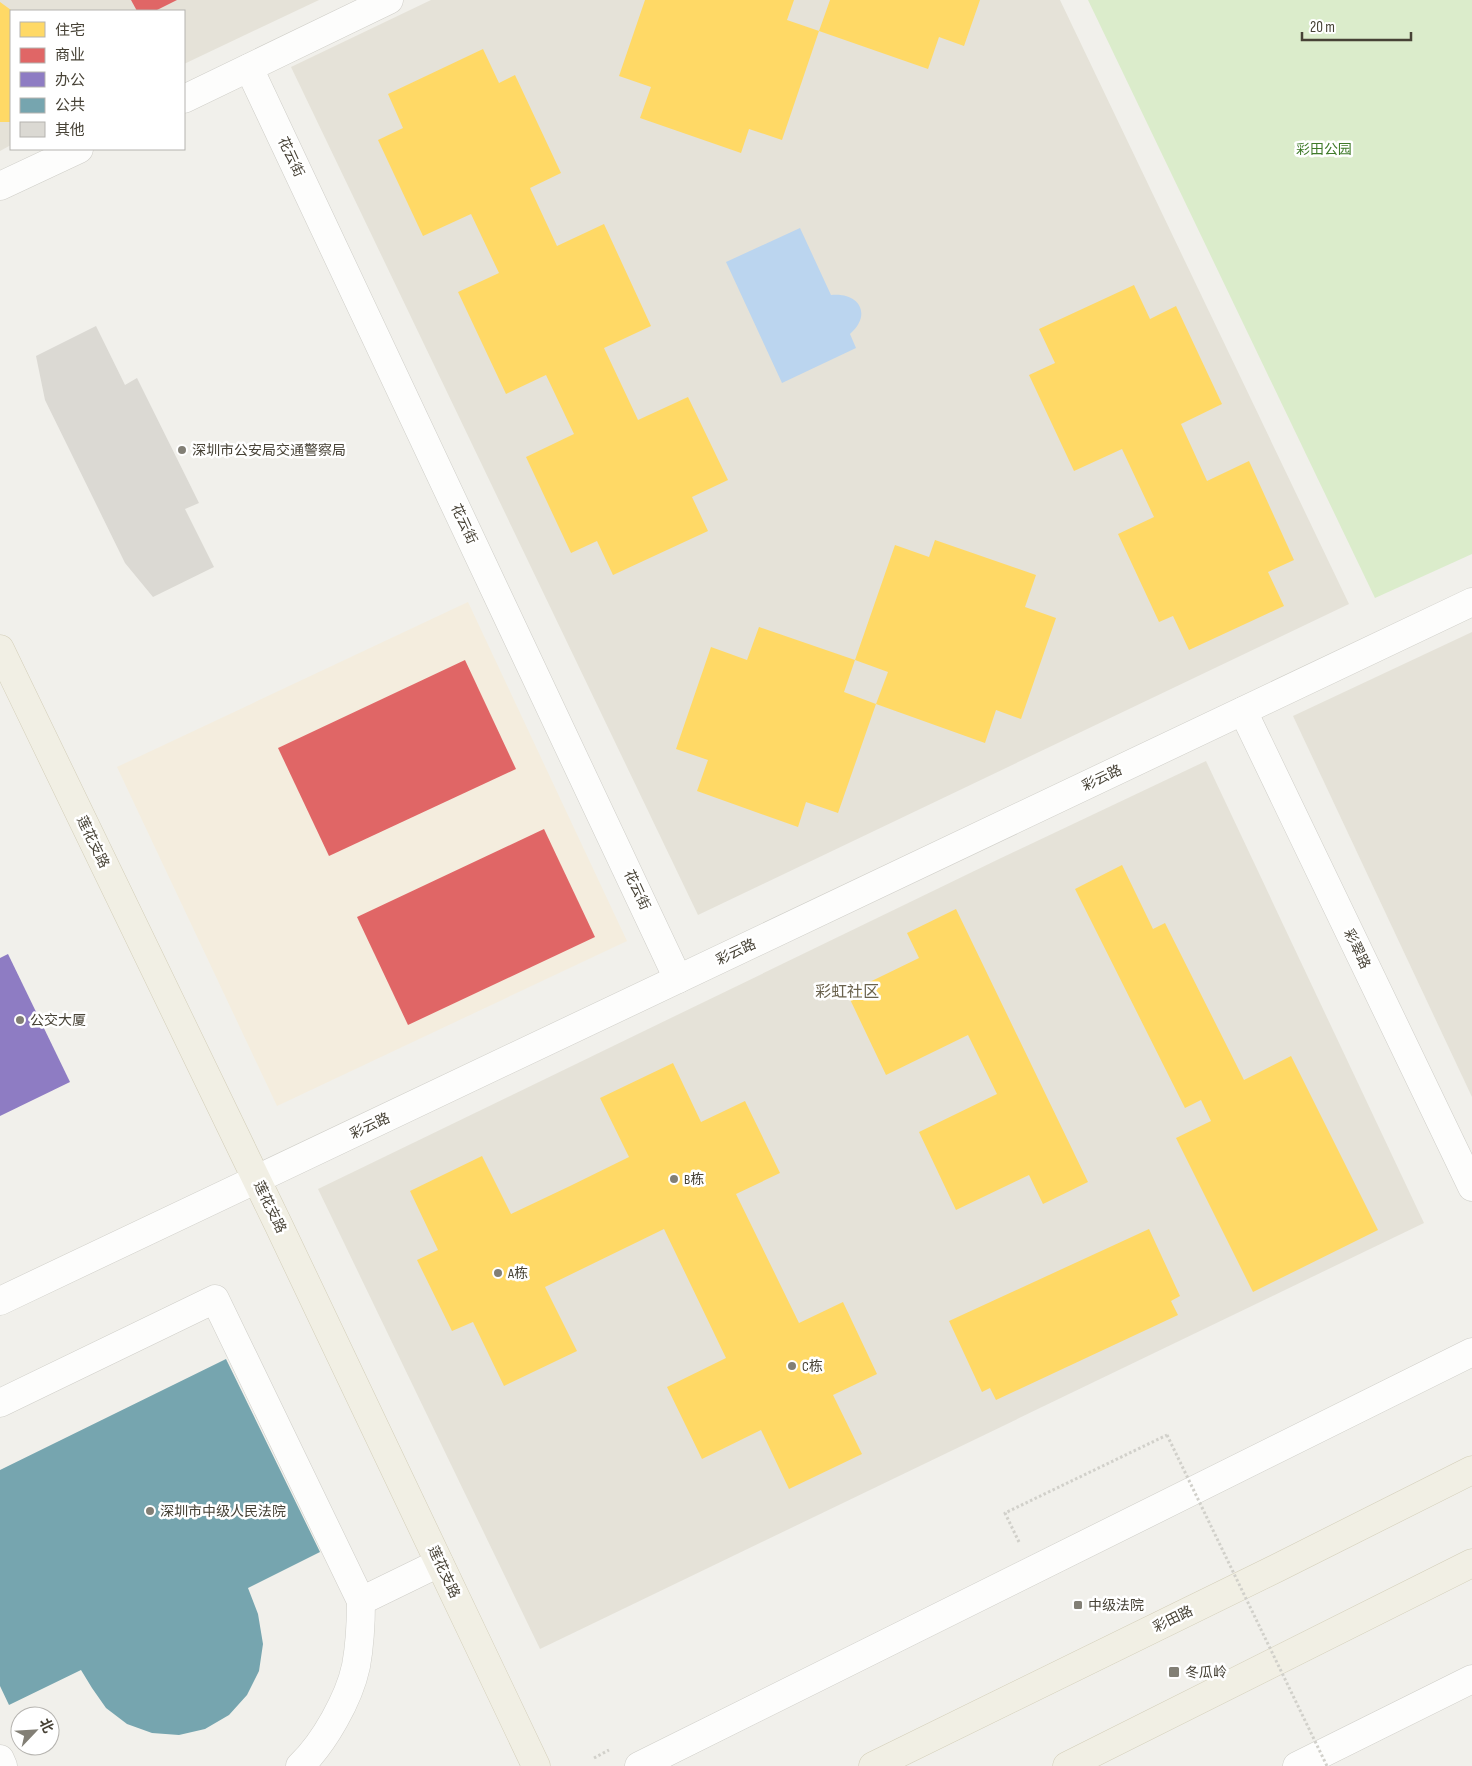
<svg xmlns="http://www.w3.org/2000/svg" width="1472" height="1766" font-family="'Sofia Sans Condensed','Noto Sans SC',sans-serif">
  <rect width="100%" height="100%" fill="#f1f0eb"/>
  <g fill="#e5e2d8">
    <polygon points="0,0 319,0 184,64 184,11 11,11 11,145 0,151"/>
    <polygon points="431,0 1060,0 1349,604 698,915 291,67"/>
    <polygon points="1472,632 1472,1097 1293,716"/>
    <polygon points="1206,761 1424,1223 540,1649 318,1189 999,859"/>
  </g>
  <polygon fill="#f4edde" points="468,602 627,941 277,1106 117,767"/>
  <polygon fill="#dbeccb" points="1088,0 1472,0 1472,554 1375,598"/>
  <path fill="#bbd5ef" d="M 800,228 L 831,295 C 860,292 872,315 850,334 L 856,348 L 782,383 L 726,262 Z"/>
  <g fill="#ffd966">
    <polygon points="645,0 794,0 787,20 819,31 782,140 749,129 741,153 640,118 651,87 619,76"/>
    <polygon points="830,0 980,0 964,46 939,37 928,69 819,31"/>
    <polygon points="0,2 11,10 11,122 0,122"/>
    <polygon points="483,49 499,83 515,75 561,173 530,188 557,246 604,224 651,326 604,348 638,420 688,397 728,480 692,497 708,531 613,575 597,541 571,553 526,457 574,434 546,375 506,394 458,292 499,273 471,214 423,236 378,140 403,128 388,94"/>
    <polygon points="1134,285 1150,319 1176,306 1222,404 1181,424 1207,481 1249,461 1294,560 1268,572 1284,606 1189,650 1173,616 1159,622 1118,534 1154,517 1122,449 1074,471 1029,375 1055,363 1039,329"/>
    <polygon points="935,540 1036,575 1025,607 1056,618 1021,719 996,710 985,743 876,704 838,813 806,802 798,827 697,791 708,760 676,749 711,647 747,660 759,627 855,660 844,692 876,704 888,672 855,660 895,545 929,557"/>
    <polygon points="1122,865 1153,929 1165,923 1244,1080 1291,1056 1378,1230 1253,1292 1176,1138 1211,1121 1201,1100 1185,1108 1075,889"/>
    <polygon points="956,909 1088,1182 1043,1204 1029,1175 956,1210 919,1132 997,1094 968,1035 886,1075 847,993 919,958 907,933"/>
    <polygon points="673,1063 701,1122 745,1101 780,1173 736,1194 799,1323 843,1302 877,1374 833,1395 862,1454 789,1489 761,1430 702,1459 667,1387 726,1358 664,1229 545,1287 577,1351 504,1386 473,1322 452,1331 417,1260 438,1250 410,1191 482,1156 511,1214 570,1186 629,1157 600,1098"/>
    <polygon points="1149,1229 1180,1296 1171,1301 1178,1315 996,1400 990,1388 982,1392 949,1321"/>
  </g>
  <g fill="#e06666">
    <polygon points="131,0 177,0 155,11 137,11"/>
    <polygon points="465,660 516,769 329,856 278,748"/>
    <polygon points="544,829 595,937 408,1025 357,917"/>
  </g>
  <polygon fill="#8e7cc3" points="8,954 70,1082 0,1116 0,958"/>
  <polygon fill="#76a5af" points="226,1359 320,1552 248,1588 258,1614 263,1644 259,1671 247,1695 229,1715 205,1729 179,1735 152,1733 127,1724 106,1708 92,1688 81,1670 9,1705 0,1686 0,1470"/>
  <polygon fill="#dbd9d3" points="96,326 125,385 137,378 199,503 185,509 214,567 153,597 125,563 45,400 36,356"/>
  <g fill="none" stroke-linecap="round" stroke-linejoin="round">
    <g stroke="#cfcec8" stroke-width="29">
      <g id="minor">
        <polyline points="249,68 678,979"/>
        <polyline points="184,99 389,0"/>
        <polyline points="0,186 79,149"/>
        <polyline points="1243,711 1472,1187"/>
        <polyline points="0,1301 1472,602"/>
        <path d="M 0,1403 L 215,1299 L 361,1601 C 361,1623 360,1644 356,1666 C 349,1699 324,1743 300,1766"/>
        <polyline points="361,1601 439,1563"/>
        <polyline points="0,1759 3,1766"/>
        <polyline points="639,1766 1472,1352"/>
        <polyline points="1297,1766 1472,1679"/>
      </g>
    </g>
    <g stroke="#d3ceb8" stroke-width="29">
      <g id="major">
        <polyline points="0,649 279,1226 536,1766"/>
        <polyline points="873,1766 1277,1568 1472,1470"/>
        <polyline points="1067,1766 1472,1563"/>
      </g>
    </g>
    <g stroke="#d1d0ca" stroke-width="3" stroke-dasharray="2.5 2.5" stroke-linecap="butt">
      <polyline points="1019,1542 1005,1513 1167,1435"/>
      <polyline points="594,1758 609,1750"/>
    </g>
    <use href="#minor" stroke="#fdfdfc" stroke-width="28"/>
    <use href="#major" stroke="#f1efe4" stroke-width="28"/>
    <polyline stroke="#d1d0ca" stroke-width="3" stroke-dasharray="2.5 2.5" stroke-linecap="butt" points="1167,1435 1327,1766"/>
  </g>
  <g fill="#827f75" stroke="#fff" stroke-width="2">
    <circle cx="182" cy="450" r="5"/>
    <circle cx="20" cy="1020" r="5"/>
    <circle cx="674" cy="1179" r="5"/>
    <circle cx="498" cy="1273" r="5"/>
    <circle cx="792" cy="1366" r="5"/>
    <circle cx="150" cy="1511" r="5"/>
    <rect x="1073" y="1600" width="10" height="10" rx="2.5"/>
    <rect x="1168" y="1666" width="12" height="12" rx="2.5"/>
  </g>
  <g text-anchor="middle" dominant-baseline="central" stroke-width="5" stroke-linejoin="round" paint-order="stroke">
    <g font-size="14" fill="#3f7a29" stroke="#fff">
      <text x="1324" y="149">彩田公园</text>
    </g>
    <g font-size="14" fill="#474236" stroke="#fff">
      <text transform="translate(291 157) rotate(65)">花云街</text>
      <text transform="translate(464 524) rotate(65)">花云街</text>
      <text transform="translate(1102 778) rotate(-25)">彩云路</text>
      <text transform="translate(93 842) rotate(64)">莲花支路</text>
      <text transform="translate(637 890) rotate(65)">花云街</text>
      <text transform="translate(1357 949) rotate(64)">彩翠路</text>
      <text transform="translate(736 952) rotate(-25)">彩云路</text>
      <text transform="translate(370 1126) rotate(-25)">彩云路</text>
      <text transform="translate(270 1207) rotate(64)">莲花支路</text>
      <text transform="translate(444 1572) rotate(65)">莲花支路</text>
      <text transform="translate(1173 1619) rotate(-26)">彩田路</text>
    </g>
    <g font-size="14" fill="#474236" stroke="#fff" text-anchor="start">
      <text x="192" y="450">深圳市公安局交通警察局</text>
      <text x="30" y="1020">公交大厦</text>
      <text x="684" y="1179">B栋</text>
      <text x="508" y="1273">A栋</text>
      <text x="802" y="1366">C栋</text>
      <text x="160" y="1511">深圳市中级人民法院</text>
      <text x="1088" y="1605">中级法院</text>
      <text x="1185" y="1672">冬瓜岭</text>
    </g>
    <g font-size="16" fill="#6a624d" stroke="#fff">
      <text x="847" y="992">彩虹社区</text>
    </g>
  </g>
  <rect x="10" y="10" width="175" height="140" fill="#ffffff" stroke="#b5b3af"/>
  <rect x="20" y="22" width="25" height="15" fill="#ffd966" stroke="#b5b3af"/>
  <text x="55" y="35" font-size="15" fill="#474236">住宅</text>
  <rect x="20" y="48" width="25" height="15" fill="#e06666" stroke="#b5b3af"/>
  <text x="55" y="60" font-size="15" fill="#474236">商业</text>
  <rect x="20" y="72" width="25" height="15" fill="#8e7cc3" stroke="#b5b3af"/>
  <text x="55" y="85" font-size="15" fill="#474236">办公</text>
  <rect x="20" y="98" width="25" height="15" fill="#76a5af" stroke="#b5b3af"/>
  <text x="55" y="110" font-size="15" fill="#474236">公共</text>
  <rect x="20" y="122" width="25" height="15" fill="#dbd9d3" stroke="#b5b3af"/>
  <text x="55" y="135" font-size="15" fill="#474236">其他</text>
  <g transform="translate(35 1731) rotate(65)"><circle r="24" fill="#ffffff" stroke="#b5b3af"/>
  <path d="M0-4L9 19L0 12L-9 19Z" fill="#827f75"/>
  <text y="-8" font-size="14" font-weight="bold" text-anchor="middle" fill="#474236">北</text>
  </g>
  <path d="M1302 32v8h109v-8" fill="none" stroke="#474236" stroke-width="2.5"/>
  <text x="1310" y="32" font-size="15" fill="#474236" stroke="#ffffff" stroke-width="4" paint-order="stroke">20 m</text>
</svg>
